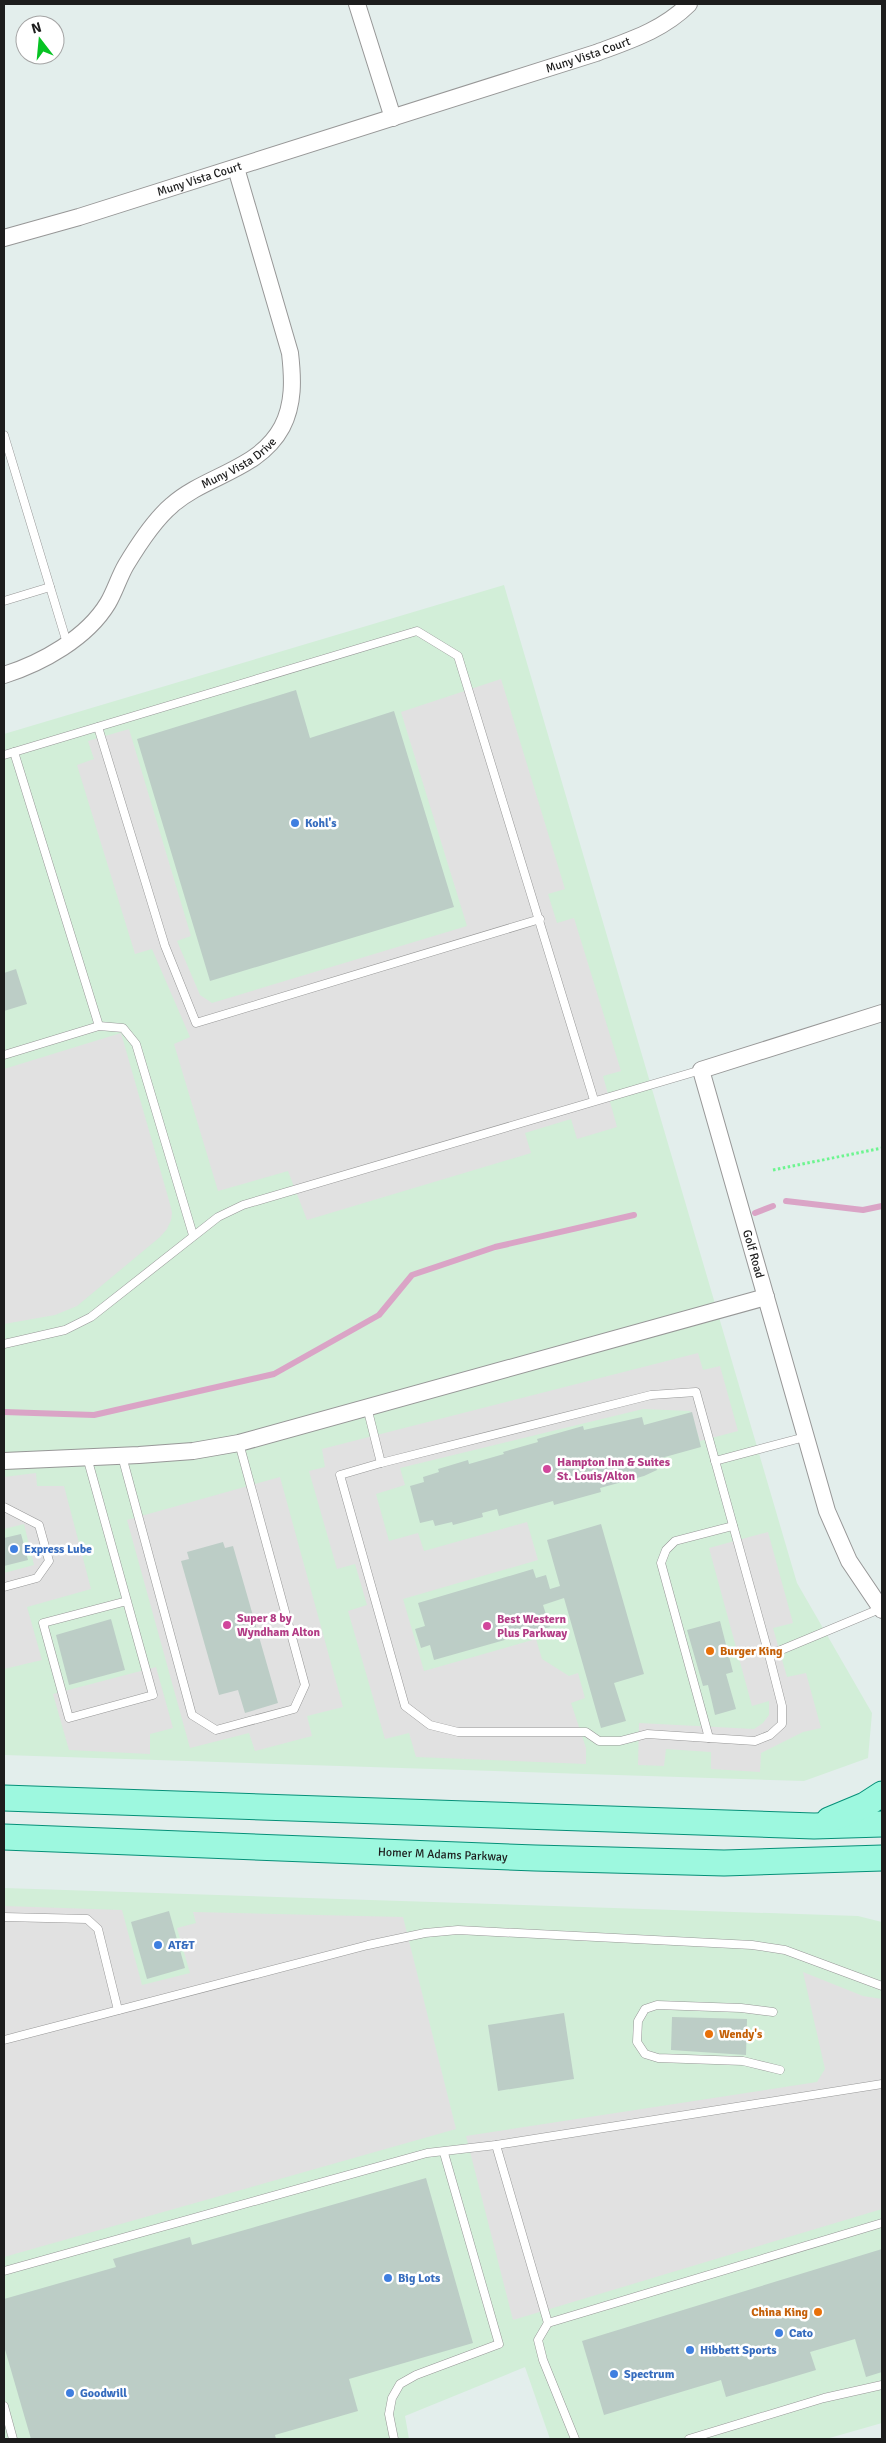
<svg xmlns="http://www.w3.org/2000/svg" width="886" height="2443" font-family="Signika,sans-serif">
  <rect width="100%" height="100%" fill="#e3eeec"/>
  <g fill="#d2eed8">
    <polygon points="504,585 797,1583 872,1713 868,1758 804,1781 4,1755 4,734"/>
    <polygon points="4,1888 858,1916 882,1922 882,2423 826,2439 550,2439 525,2367 405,2416 409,2439 4,2439"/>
  </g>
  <g fill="#e1e1e1">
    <polygon points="501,679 565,889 548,894 557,923 574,918 621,1071 603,1076 617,1127 577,1139 571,1119 525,1133 531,1153 307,1220 288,1171 218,1191 174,1044 190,1037 152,949 135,954 77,765 94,759 88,741 129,729 191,936 177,941 200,995 212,1003 467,926 401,712"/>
    <polygon points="121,1033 170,1204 172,1213 171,1220 167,1229 160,1237 77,1306 55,1315 4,1324 4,1069"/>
    <polygon points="698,1353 703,1370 720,1366 738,1431 700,1441 690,1411 643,1409 400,1468 405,1485 376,1494 389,1541 418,1533 424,1551 527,1522 538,1560 403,1599 424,1671 536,1639 542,1659 569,1676 578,1673 585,1698 571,1703 586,1748 586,1764 416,1757 409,1733 385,1739 348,1611 367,1605 355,1564 337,1569 309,1471 325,1467 322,1449"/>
    <polygon points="36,1473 37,1486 64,1486 91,1589 27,1607 42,1660 4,1669 4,1573 34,1565 24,1524 4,1529 4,1477"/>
    <polygon points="280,1477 343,1707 307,1716 312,1736 255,1751 249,1733 190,1748 127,1520"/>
    <polygon points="768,1532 793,1623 773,1628 787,1677 806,1673 821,1728 803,1732 761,1753 760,1772 711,1769 711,1752 666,1749 664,1766 638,1765 639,1723 754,1729 763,1723 769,1715 769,1701 752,1706 709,1548"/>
    <polygon points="156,1667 173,1728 150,1734 150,1754 69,1750 53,1694"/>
    <polygon points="4,1906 122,1910 142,1985 190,1973 177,1928 196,1923 193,1912 403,1917 456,2129 4,2257"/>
    <polygon points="803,1972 863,1996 882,1999 882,2209 513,2320 466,2136 817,2082 825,2069"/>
  </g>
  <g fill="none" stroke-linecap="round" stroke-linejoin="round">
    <g stroke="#daa4c6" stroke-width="6">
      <polyline points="786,1201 863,1210 882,1206"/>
      <polyline points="755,1213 773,1206"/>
      <polyline points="4,1412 94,1415 274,1374 379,1315 412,1275 495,1247 634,1215"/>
    </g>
  </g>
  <g fill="#bccdc6">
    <polygon points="296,690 310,738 394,711 454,907 210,981 137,739"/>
    <polygon points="16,969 27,1004 4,1011 4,973"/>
    <polygon points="692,1412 701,1447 654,1460 657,1470 644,1476 600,1488 601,1492 554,1505 553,1501 499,1516 497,1509 482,1513 483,1517 453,1525 452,1522 435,1526 433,1520 420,1523 410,1486 424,1482 423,1477 439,1472 438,1469 468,1460 469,1464 504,1454 503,1452 538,1442 537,1439 583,1426 584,1430 642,1417 644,1425"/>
    <polygon points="601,1524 644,1674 614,1683 626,1721 601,1728 564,1598 543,1605 550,1627 434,1660 430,1645 421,1648 415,1629 425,1626 418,1603 533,1569 536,1578 546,1575 550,1589 560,1586 547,1540"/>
    <polygon points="21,1534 28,1560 4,1566 4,1538"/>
    <polygon points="223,1542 225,1548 233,1546 278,1703 245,1713 238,1690 219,1695 181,1561 189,1559 187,1552"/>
    <polygon points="111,1619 125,1670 69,1685 56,1635"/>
    <polygon points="720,1621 733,1672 726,1674 736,1709 715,1715 708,1685 703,1686 687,1630"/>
    <polygon points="169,1911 185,1968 147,1979 131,1922"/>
    <polygon points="564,2013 574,2079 498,2091 488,2025"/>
    <polygon points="672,2017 747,2019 746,2055 671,2050"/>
    <polygon points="426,2178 473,2343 349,2379 358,2411 275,2435 276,2439 31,2439 4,2346 4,2299 116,2267 113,2259 190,2237 192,2245"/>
    <polygon points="882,2249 882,2372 866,2377 855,2339 810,2352 816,2370 726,2397 721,2380 604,2415 582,2341"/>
  </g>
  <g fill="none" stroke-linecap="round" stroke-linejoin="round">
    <g stroke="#979797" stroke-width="9">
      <g id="service">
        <polyline points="4,435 67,643"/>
        <polyline points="4,601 50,587"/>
        <polyline points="98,727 165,946 196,1023 540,919"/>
        <polyline points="14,752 99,1026"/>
        <polyline points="4,755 417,631 458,656 594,1100"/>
        <polyline points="4,1055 99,1026 123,1028 136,1044 193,1235"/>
        <polyline points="4,1344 65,1330 91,1317 218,1217 243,1205 701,1070"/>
        <polyline points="367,1407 381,1463 651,1395 696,1392 769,1655"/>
        <polyline points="122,1456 192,1715 216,1730 294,1709 305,1685 239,1443"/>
        <polyline points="87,1457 153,1695 69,1718 43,1623 127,1601"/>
        <polyline points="715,1461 805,1437"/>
        <polyline points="381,1463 340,1475 405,1706 430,1725 458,1732 586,1732 599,1741 620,1741 647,1734 755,1741 770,1735 782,1724 782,1706 769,1655 882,1608"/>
        <polyline points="4,1507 39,1525 49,1561 37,1578 4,1587"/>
        <polyline points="709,1738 661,1563 666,1550 675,1541 733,1526"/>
        <polyline points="4,1917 87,1919 98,1929 118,2010"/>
        <polyline points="773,2012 741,2008 657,2005 645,2009 638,2021 637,2042 645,2054 658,2058 743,2061 780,2070"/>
        <polyline points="4,2040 368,1945 425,1933 458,1930 752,1945 785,1950 882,1986"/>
        <polyline points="496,2145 548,2323"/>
        <polyline points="4,2271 427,2153 496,2145 882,2084"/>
        <polyline points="4,2406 13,2439"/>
        <polyline points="394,2439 389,2414 392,2398 400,2384 416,2375 499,2344 444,2153"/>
        <polyline points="575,2439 543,2360 538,2340 548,2323 882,2223"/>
        <polyline points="689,2439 824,2398 882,2385"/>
      </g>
    </g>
    <g stroke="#979797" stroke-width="18">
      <g id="minor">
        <polyline points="357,4 393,118"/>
        <path id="s1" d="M 4,238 L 79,217 L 596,53 C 631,40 663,30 689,4"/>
        <path id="s2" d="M 4,675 C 42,663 87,638 108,603 C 115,591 119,577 126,565 C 138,545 154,520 172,505 C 206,475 259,470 282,427 C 294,404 293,379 290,353 L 236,168"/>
        <path id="s3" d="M 882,1013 L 701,1070 L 827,1511 L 849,1561 L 882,1610"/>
        <polyline points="4,1461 139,1455 193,1451 239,1443 766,1297"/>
      </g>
    </g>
    <g stroke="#059078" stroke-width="27">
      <g id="primary">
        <polyline points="4,1798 814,1826 882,1824"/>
        <polyline points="829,1820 865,1805 882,1794"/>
        <path id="s4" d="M 4,1837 L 535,1858 L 724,1863 L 882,1858"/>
      </g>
    </g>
    <polyline stroke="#6df590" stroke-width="3" stroke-dasharray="2.5 2.5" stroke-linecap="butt" points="773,1170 882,1148"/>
    <use href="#service" stroke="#fff" stroke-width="8"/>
    <use href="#minor" stroke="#fff" stroke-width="16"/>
    <use href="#primary" stroke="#9df8df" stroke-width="25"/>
  </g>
  <g fill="#3f7fe0" stroke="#fff" stroke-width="2">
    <circle cx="295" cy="823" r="5"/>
    <circle cx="14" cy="1549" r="5"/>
    <circle cx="158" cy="1945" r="5"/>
    <circle cx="388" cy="2278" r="5"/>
    <circle cx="779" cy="2333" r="5"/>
    <circle cx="690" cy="2350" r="5"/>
    <circle cx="614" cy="2374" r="5"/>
    <circle cx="70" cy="2393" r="5"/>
  </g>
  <g fill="#d1479c" stroke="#fff" stroke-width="2">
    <circle cx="547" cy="1469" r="5"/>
    <circle cx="227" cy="1625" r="5"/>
    <circle cx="487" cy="1626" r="5"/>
  </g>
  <g fill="#e8710a" stroke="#fff" stroke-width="2">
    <circle cx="710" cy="1651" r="5"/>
    <circle cx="709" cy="2034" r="5"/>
    <circle cx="818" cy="2312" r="5"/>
  </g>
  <g text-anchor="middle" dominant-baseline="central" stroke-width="5" stroke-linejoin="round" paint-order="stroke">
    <g font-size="12" fill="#1d1d1d" stroke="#fff">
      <text stroke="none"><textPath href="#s1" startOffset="612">Muny Vista Court</textPath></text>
      <text stroke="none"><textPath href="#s1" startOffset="204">Muny Vista Court</textPath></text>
      <text stroke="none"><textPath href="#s2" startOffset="326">Muny Vista Drive</textPath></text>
      <text stroke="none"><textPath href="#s3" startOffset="381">Golf Road</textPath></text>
      <text stroke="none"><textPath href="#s4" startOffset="439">Homer M Adams Parkway</textPath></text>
    </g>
    <g font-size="12" font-weight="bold" fill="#366cbe" stroke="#fff" text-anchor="start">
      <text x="305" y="823">Kohl's</text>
      <text x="24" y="1549">Express Lube</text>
      <text x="168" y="1945">AT&amp;T</text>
      <text x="398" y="2278">Big Lots</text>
      <text x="789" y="2333">Cato</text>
      <text x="700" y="2350">Hibbett Sports</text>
      <text x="624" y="2374">Spectrum</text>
      <text x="80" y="2393">Goodwill</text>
    </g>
    <g font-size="12" font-weight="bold" fill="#b23c85" stroke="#fff" text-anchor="start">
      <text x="557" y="1462">Hampton Inn &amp; Suites<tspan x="557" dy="14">St. Louis/Alton</tspan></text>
      <text x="237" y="1618">Super 8 by<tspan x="237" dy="14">Wyndham Alton</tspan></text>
      <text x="497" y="1619">Best Western<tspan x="497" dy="14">Plus Parkway</tspan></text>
    </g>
    <g font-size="12" font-weight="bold" fill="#c56008" stroke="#fff" text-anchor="start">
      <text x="720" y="1651">Burger King</text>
      <text x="719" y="2034">Wendy's</text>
      <text x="808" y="2312" text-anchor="end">China King</text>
    </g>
  </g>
  <rect width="886" height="2443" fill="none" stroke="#1d1d1d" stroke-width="10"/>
  <g transform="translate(40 40) rotate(344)"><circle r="24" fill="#ffffff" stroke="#a5a5a5"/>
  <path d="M0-4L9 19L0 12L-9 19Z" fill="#07c324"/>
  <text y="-8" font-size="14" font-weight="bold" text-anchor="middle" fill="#1d1d1d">N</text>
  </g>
</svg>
